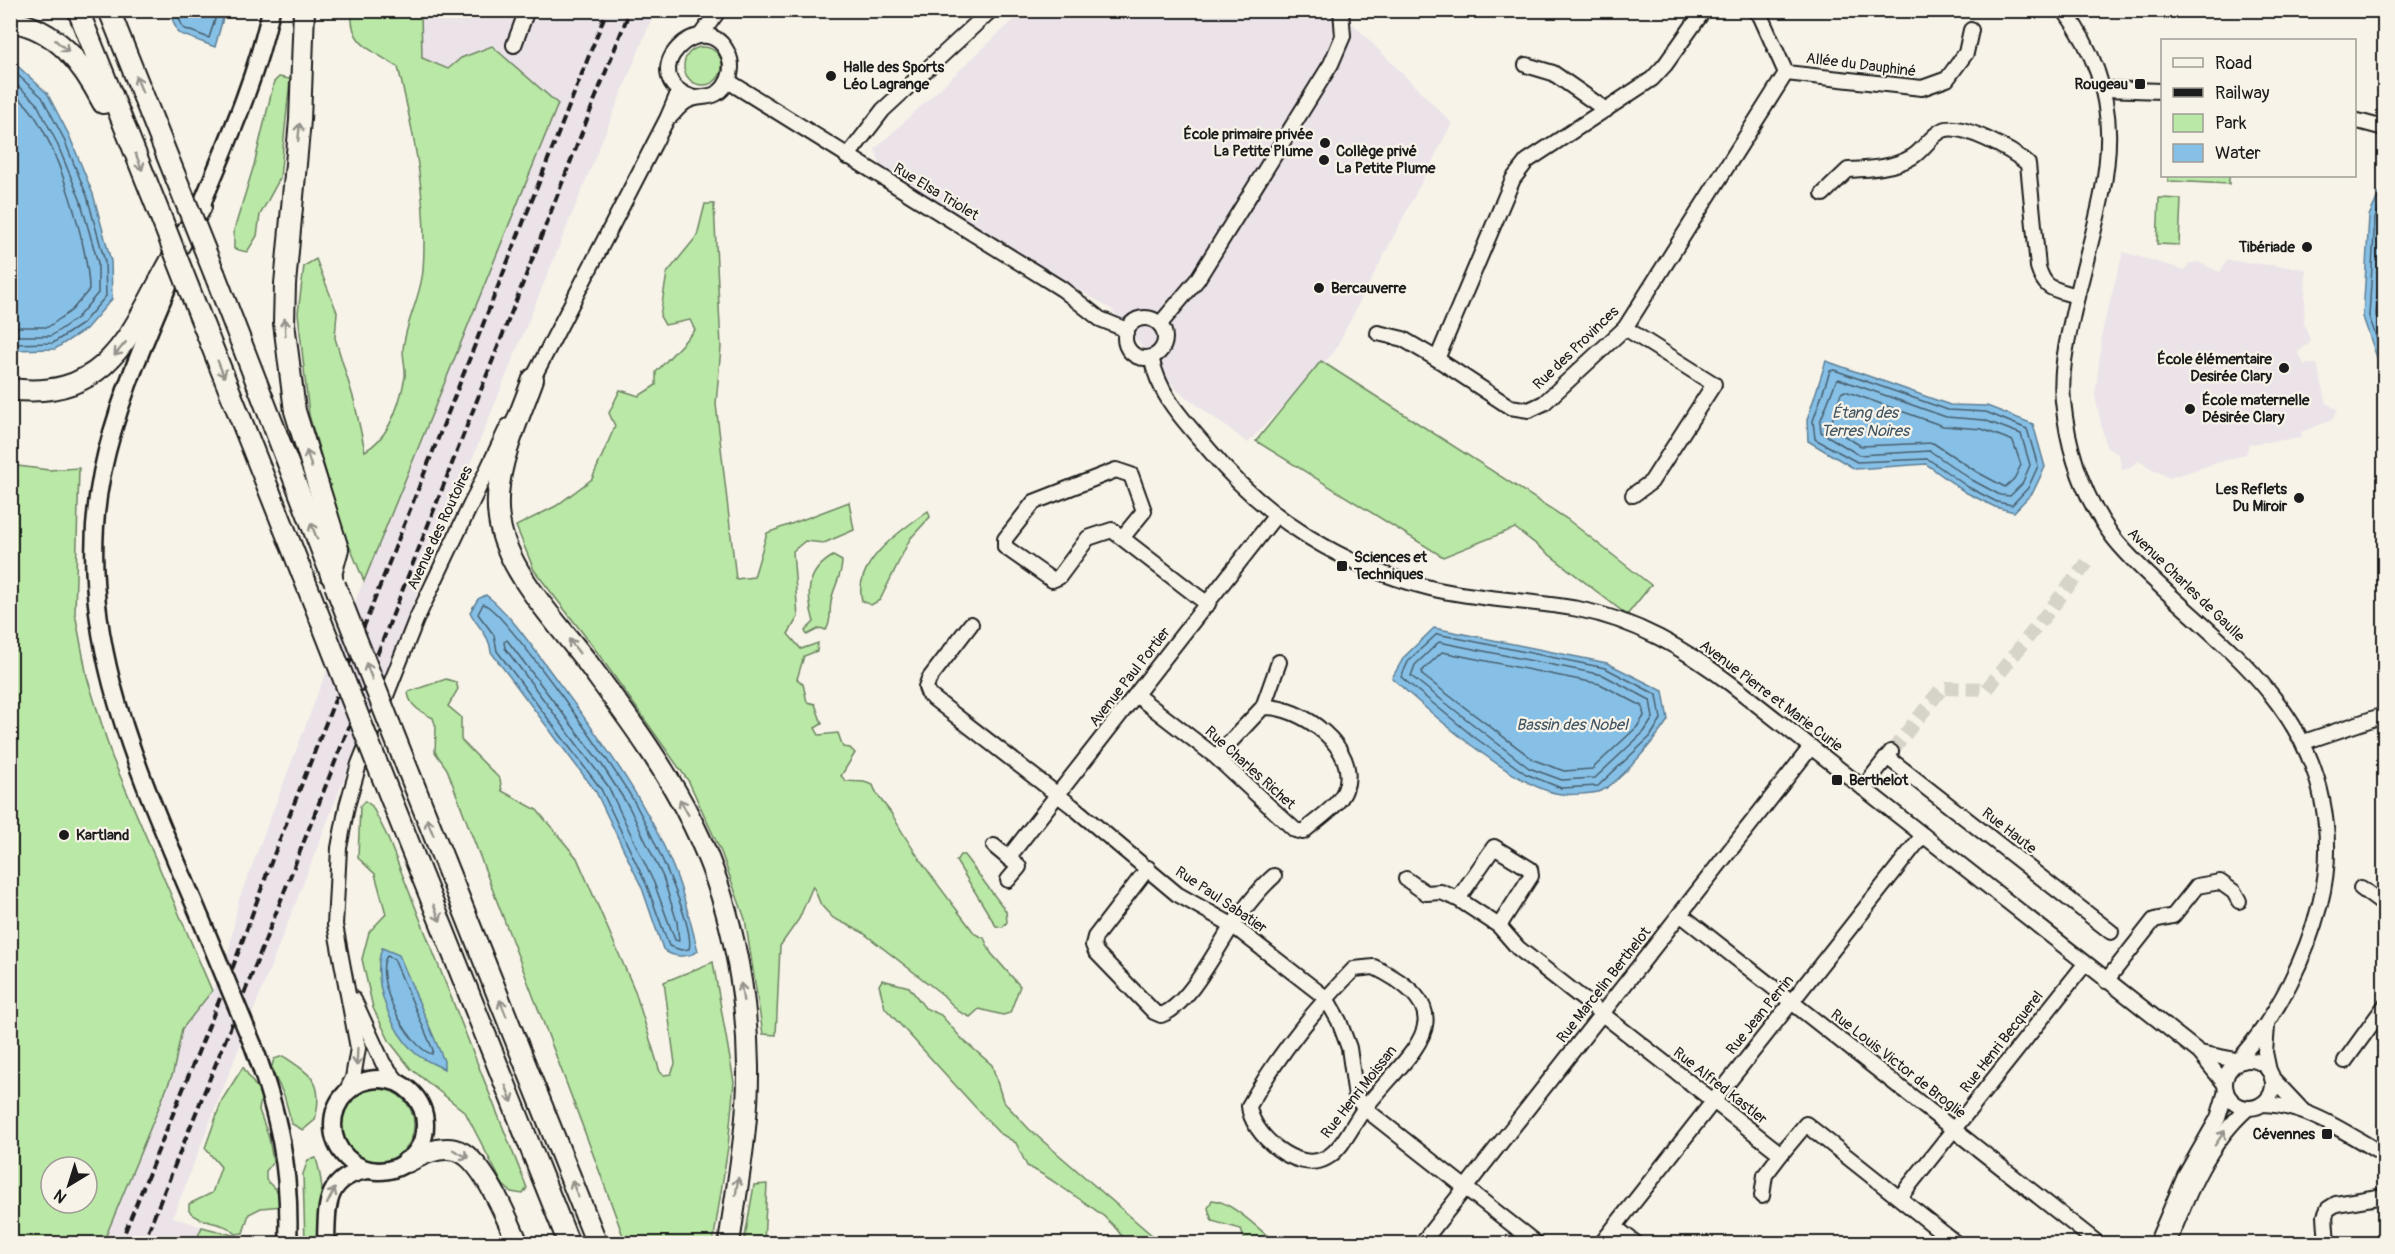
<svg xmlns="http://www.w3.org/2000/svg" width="2395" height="1254" font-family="Pangolin,sans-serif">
  <rect width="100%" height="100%" fill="#f7f3e8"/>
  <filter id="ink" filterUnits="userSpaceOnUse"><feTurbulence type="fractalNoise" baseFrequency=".0167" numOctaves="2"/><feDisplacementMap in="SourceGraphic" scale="12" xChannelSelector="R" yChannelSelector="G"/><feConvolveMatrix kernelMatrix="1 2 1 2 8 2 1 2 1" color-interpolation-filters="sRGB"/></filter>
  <g filter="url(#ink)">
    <g fill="#ece3e9">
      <polygon points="1024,10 1340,11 1452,123 1334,352 1248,443 1178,391 1111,309 883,173 875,149"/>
      <polygon points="421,11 655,11 396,646 173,1217 202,1227 195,1243 103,1244 173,1073 182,1029 212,991 227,962 238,902 321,685 558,104 461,58 448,69 422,58"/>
      <polygon points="2123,252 2185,270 2189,264 2198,262 2220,272 2227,260 2306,269 2304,323 2311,342 2298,352 2304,364 2317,364 2327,403 2338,410 2332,420 2301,432 2302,438 2249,444 2246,454 2169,478 2138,461 2130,468 2122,470 2119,455 2106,447 2095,396 2103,327"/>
    </g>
    <g fill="#bae8a6" stroke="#6b8261" stroke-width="1.5" fill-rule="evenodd">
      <path d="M 352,11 L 421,11 L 422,58 L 448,69 L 461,58 L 492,46 L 558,104 L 364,581 L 344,533 L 309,415 L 298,313 L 304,266 L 316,259 L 337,312 L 335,338 L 354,400 L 365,451 C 389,438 400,403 405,377 C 406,368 403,359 403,350 C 405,323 421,297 423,270 C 428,202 414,133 398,67 C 372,50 349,45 352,11 Z"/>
      <circle cx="703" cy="66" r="19"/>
      <polygon points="279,77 290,79 280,178 260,215 257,236 247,252 234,249 234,230 254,165 274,82"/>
      <polygon points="2168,176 2229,176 2229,184 2168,181"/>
      <polygon points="2159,198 2181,199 2179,245 2157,244"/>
      <path d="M 705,204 L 714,204 L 721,347 L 716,404 L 736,579 L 754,577 L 767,533 L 849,502 L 854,530 L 824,543 L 805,541 L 793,551 L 798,617 L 788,634 L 801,649 L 818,643 L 817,651 L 804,656 L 797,679 L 803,684 L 807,702 L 815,704 L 822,724 L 815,728 L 819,735 L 838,733 L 843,747 L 850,748 L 855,753 L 841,776 L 846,781 L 864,782 L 873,785 C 877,798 886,805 893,816 C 916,858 946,895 975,934 L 984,938 L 991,953 L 1020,986 L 1010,1013 L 1003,1015 L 979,1009 L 970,1017 L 958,1011 L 943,995 L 862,932 L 833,918 L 821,905 L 813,886 L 799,919 L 780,946 L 776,1035 L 763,1034 L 745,919 L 721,852 L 689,782 L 592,645 L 534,570 L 516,526 L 556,506 L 592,479 L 615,426 L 609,413 L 620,390 L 639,396 L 656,385 L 656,372 L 695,330 L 690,320 L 665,325 L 660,316 L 667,273 L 697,236 Z"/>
      <polygon points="1321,361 1567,519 1651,585 1627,615 1515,528 1443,557 1256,441"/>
      <path d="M 10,465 L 49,470 L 79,468 L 75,613 L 87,677 L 112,757 L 212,991 L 182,1029 L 173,1073 L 103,1243 L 11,1243 ZM 51,1167 L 87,1167 L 87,1203 L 51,1203 Z"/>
      <path d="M 928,511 L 930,517 L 910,539 L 880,600 L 871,605 L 862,601 C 852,563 901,530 928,511 Z"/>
      <path d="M 833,556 L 842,561 C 842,577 833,587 831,602 C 829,613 832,621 826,630 L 820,628 L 807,635 L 805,631 L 814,622 C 806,595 805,572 833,556 Z"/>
      <path d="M 446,679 L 456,682 L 458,689 L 448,706 L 461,717 L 461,740 L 500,779 L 502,791 L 537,810 L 577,858 L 635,991 L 660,1072 L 664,1075 L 671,1074 L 675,1064 L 664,982 L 713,962 L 734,1082 L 728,1147 L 713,1243 L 627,1243 L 623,1236 C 567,1080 505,925 447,769 L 435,752 L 436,727 L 433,718 C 421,712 409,706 408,692 Z"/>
      <polygon points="365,801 372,806 387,836 527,1188 523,1194 511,1192 503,1185 465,1112 411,1069 390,1042 373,1008 362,959 369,932 386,914 375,874 358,858 360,806"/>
      <polygon points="960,855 964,855 1006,911 1007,922 1003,927 996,926 956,861"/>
      <path d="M 882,980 L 909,987 L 925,1008 L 941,1015 L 962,1039 L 992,1065 L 1003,1101 L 1029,1129 L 1161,1243 L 1126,1243 C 1113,1220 1097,1211 1075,1196 C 1058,1185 1046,1175 1027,1166 L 1016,1143 L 998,1132 L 885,1008 L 879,985 Z"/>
      <path d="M 283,1056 C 313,1076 324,1082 315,1120 L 303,1130 L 292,1124 L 284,1095 L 271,1069 L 274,1059 Z"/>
      <path d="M 243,1067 L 254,1084 L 262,1092 L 259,1110 L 269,1138 L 273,1162 L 266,1171 L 266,1180 L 284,1198 L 282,1206 L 261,1208 L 249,1214 L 243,1233 L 236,1234 C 224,1220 203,1226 189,1211 L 189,1204 L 212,1193 L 221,1167 L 205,1148 L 222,1100 Z"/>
      <circle cx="378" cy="1125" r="36"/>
      <path d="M 316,1158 C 322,1178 329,1227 315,1243 L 305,1243 L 303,1174 L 308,1160 Z"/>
      <polygon points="767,1184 764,1243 744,1243 754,1185"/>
      <path d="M 1212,1200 C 1230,1200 1262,1232 1276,1243 L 1246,1243 L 1241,1229 L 1212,1221 L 1208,1208 Z"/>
      <polygon points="202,1227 264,1243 195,1243"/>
    </g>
    <g fill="#87c0e6" stroke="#5c7e95" stroke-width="1.5">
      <polygon points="169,11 225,11 215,47 178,33"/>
      <polygon points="11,60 47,93 69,135 93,194 111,261 112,299 86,329 55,349 11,350"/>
      <polygon points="2384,191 2384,378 2363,317 2369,216 2380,192"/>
      <polygon points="1826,361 1950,405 1987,406 2033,424 2045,467 2033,492 2014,512 1995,507 1965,492 1926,464 1855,469 1808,441 1807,420"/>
      <path d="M 486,595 C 509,612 535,651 553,675 C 599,737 646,799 675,872 C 685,897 691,925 698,951 C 688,958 672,958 663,949 L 642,888 L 596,792 L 491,652 C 490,635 477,627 470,612 L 478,599 Z"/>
      <path d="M 1434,628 L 1607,663 L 1663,691 L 1668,720 C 1657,737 1617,787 1598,792 C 1588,794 1571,795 1561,794 C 1516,789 1426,709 1392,678 L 1404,657 Z"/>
      <path d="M 382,948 L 399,955 L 444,1061 L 444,1069 C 435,1064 423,1060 415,1053 C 390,1029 371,981 382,948 Z"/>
    </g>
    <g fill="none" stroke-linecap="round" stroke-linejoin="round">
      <g stroke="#475e6d" stroke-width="1.5">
        <polyline points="176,10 183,28 209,38 218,10"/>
        <polyline points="10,68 42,97 63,137 87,196 105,262 106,296 82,324 53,343 10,344"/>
        <polyline points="10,79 36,102 56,141 80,199 98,263 98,293 77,318 51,336 10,336"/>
        <path d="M 10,91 C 16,96 23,101 28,107 C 56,140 89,246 89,290 L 71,311 L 48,327 L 10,327"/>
        <polyline points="2384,197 2375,218 2369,316 2384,360"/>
        <polyline points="2384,214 2376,315 2384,338"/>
        <polygon points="1834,370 1948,410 1986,412 2027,429 2038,466 2028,488 2012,505 1997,502 1968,487 1928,459 1857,462 1815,439 1813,421 1830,371"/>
        <polygon points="1839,379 1946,417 1984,420 2021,434 2030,465 2022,484 2010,496 2000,495 1972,480 1930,451 1859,455 1821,432 1820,422 1836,381"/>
        <polygon points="1845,391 1943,426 1982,429 2013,441 2021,465 2014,479 2005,487 1977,472 1933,443 1861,446 1830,427 1841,393"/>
        <path d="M 483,604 C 502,607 622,778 636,805 C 649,829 696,926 689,949 L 681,950 L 669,946 L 647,886 L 601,789 L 497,651 L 494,635 L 478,614 Z"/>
        <polygon points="1437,634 1605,668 1657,695 1661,719 1650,737 1598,786 1561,788 1526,774 1474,737 1401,677 1409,660"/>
        <polygon points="507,640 602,765 629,807 663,877 677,922 679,941 675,940 654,883 608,786 505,648 504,642"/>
        <polygon points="1439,642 1603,675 1650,700 1653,718 1644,732 1595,778 1562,780 1529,768 1411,676 1415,665"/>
        <polygon points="1442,652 1600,684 1642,706 1644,716 1637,727 1592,769 1564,771 1534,760 1422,675 1422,671"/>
        <path d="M 387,956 L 394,959 L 433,1050 L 432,1054 C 408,1048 372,977 387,956 Z"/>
      </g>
      <polyline stroke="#d6d3c9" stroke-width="14" stroke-dasharray="14 7" stroke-linecap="butt" points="1892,751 1942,688 1987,689 2087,563"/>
      <g stroke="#1c1c1c" stroke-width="18">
        <g id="minor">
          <polyline points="1704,10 1665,65 1652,79 1527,161 1513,179 1437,359 1510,407 1529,410 1544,403 1625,328 1786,73 1760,15 1754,10"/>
          <path d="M 2064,10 C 2142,116 2098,200 2073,314 C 2067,342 2060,371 2063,401 C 2068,450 2083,497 2113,537 C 2130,559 2151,577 2171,596 C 2235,654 2304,709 2322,799 C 2329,833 2329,869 2320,904 C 2306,957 2279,1013 2243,1054 L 2243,1061"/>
          <polyline points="700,36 719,10"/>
          <polyline points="514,45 527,10"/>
          <polyline points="1526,65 1553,73 1606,110"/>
          <polyline points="1786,73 1922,88 1947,79 1966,53 1971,30"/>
          <polyline points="728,81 1062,289 1100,319 1127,330"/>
          <polyline points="2104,89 2162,91"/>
          <path d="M 670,117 C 675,112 680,105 687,101 C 700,94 713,101 724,87 C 731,78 733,66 729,56 C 706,0 628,76 694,98"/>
          <polyline points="2354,120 2384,128"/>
          <polyline points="847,157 883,110 991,10"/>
          <path d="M 1823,194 L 1848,170 C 1868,169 1894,168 1912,157 C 1923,151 1931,135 1943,130 C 1962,122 2013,151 2028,164 L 2038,267 C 2045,291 2055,289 2077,296"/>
          <circle cx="1145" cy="338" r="20"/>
          <polyline points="1160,324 1197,280 1331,64 1343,36 1341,10"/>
          <polyline points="1625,328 1714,384 1651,482 1633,495"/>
          <polyline points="1378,333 1403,339 1437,359"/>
          <path d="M 1151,357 C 1160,398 1184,420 1210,451 C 1266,519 1344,567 1430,588 C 1478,600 1529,600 1578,609 C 1636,620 1685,649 1731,684 L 2200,1053 L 2225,1084"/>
          <polyline points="529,386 667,119 679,91"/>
          <polyline points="1122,538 1144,511 1131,475 1116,470 1034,502 1005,539 1005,547 1052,580 1059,577 1088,538 1112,530 1122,538 1197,596 1208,604"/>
          <polyline points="971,624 929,679 926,687 929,695 1072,806 1177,894 1232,925 1326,998 1339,1021 1349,1048 1356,1097 1364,1108 1537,1244"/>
          <path d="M 1136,695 L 1216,757 L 1295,830 L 1303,832 C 1316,820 1339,806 1345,790 C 1361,749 1301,705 1263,707 L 1216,757"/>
          <polyline points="1263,707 1279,662"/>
          <polyline points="2304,742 2384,715"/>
          <polyline points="1887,757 2111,932"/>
          <polyline points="1863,788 1891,752"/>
          <polyline points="994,846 1019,867 1008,880"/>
          <polyline points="1008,858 1276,515"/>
          <path d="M 1148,868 L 1095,937 L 1093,945 L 1096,952 L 1154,1012 L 1161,1015 C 1188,1006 1216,950 1232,926 C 1244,909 1258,890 1274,876"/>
          <polyline points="1406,879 1426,893 1441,892 1458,899 1499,926 1518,948 1781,1154 1806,1124 1957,1244"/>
          <polyline points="2361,888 2384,905"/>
          <polyline points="1458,899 1494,847 1530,869 1531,876 1499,926"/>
          <polyline points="1680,914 2095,1241"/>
          <path d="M 1374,967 C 1472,1015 1408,1052 1365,1108 C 1353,1123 1343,1149 1326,1158 C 1297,1174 1251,1134 1249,1106 C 1278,1054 1313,1011 1354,969 Z"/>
          <polyline points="2106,981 2154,920 2173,916 2197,886 2220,882 2234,892 2239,901"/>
          <polyline points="354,1000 383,1063 399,1083"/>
          <polyline points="2267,1026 2265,1052 2269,1071"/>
          <polyline points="2200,1053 2241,1061"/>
          <circle cx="2249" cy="1084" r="24"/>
          <polyline points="2345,1061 2384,1007"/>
          <polyline points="2272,1078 2303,1111"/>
          <polyline points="343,1098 353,1078 358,1048 335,925 339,848 347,806 359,764 416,620 508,426"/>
          <path d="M 2262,1104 C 2308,1105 2346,1133 2384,1155"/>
          <polyline points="1762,1196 1765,1175 1781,1154"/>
          <polyline points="1900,1197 2085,964"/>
          <polyline points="1615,1227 1637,1244"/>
          <polyline points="1422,1243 1811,747"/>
          <polyline points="1601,1244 1923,835"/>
          <polyline points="2156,1244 2185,1176 2218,1118 2226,1091"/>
          <path d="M 2168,1244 C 2188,1194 2207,1144 2248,1108"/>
          <polyline points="2327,1244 2325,1216 2328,1209 2336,1204 2384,1196"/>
        </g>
      </g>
      <g stroke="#1c1c1c" stroke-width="21">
        <g id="major">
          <path d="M 196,218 C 224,150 255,83 271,10"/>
          <path d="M 177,264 C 149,332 117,400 102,473 C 70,630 140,775 200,917"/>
          <path d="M 253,1045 C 279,1114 291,1170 288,1244"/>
          <circle cx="379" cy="1125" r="46"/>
          <path d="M 326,1244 C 327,1207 324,1177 368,1170"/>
        </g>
      </g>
      <g stroke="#1c1c1c" stroke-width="24">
        <g id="highway">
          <polyline points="78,10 160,215"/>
          <polyline points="109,10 176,178"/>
          <polyline points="304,10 300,120 285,284 284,323 295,411 338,549 331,575"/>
          <path d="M 10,21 C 57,29 83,64 103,103"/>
          <polyline points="215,275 332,577"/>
          <polyline points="199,314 321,621"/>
          <path d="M 533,379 C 518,422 492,472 499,519 C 506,571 557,622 587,662 C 625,714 665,766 693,824 C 729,897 747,984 748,1066 C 749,1125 737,1185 729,1244"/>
          <path d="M 10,389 C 96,400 124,349 158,284 C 172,258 186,233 201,207"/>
          <polyline points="390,725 597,1244"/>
          <polyline points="376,761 569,1244"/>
          <path d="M 407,1162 C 421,1155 438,1146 455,1150 C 481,1155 508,1220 518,1244"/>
        </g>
      </g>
      <use href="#minor" stroke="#f7f3e8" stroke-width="14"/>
      <use href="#major" stroke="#f7f3e8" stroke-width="16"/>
      <use href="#highway" stroke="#f7f3e8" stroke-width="20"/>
      <g stroke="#1c1c1c" stroke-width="4" stroke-dasharray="9 4.5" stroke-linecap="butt">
        <polyline points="120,1244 234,964 273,857 607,10"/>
        <polyline points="143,1244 248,984 630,10"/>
      </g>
      <g stroke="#1c1c1c" stroke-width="21" stroke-linecap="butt">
        <polyline id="major-bridge" points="200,917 253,1045"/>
      </g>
      <g stroke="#1c1c1c" stroke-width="24" stroke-linecap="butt">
        <g id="highway-bridge">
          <polyline points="176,178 215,275"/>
          <polyline points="160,215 199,314"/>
          <polyline points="335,585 390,725"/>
          <polyline points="321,621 376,761"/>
        </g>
      </g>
      <use href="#major-bridge" stroke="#f7f3e8" stroke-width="16"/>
      <use href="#highway-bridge" stroke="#f7f3e8" stroke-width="20"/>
    </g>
    <defs><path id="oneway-shaft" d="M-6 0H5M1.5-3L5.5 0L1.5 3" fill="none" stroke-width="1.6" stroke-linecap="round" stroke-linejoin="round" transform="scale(1.5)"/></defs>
    <g stroke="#94928c">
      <use href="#oneway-shaft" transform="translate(62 46) rotate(41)"/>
      <use href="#oneway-shaft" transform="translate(139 84) rotate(-112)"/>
      <use href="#oneway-shaft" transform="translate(299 132) rotate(-85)"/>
      <use href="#oneway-shaft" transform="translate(139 162) rotate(68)"/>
      <use href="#oneway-shaft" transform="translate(285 327) rotate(-92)"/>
      <use href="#oneway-shaft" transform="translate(120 349) rotate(130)"/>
      <use href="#oneway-shaft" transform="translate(221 369) rotate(68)"/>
      <use href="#oneway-shaft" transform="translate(309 459) rotate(-107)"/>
      <use href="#oneway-shaft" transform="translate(314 531) rotate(-111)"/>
      <use href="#oneway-shaft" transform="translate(574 646) rotate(-127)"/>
      <use href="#oneway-shaft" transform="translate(369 671) rotate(-111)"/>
      <use href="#oneway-shaft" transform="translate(684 807) rotate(-119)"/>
      <use href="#oneway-shaft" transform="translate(430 827) rotate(-112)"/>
      <use href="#oneway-shaft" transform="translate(437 913) rotate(68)"/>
      <use href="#oneway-shaft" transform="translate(742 992) rotate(-98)"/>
      <use href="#oneway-shaft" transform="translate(503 1008) rotate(-112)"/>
      <use href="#oneway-shaft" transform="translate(357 1057) rotate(93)"/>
      <use href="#oneway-shaft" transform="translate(509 1094) rotate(68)"/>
      <use href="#oneway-shaft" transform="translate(2220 1138) rotate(-55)"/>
      <use href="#oneway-shaft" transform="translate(461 1154) rotate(28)"/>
      <use href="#oneway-shaft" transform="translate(737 1186) rotate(-82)"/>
      <use href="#oneway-shaft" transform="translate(575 1189) rotate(-112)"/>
      <use href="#oneway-shaft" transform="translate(331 1196) rotate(-64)"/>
    </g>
  </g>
  <g fill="#1c1c1c" stroke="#f7f3e8" stroke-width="2">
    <circle cx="831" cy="76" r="6"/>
    <rect x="2134" y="78" width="12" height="12" rx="3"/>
    <circle cx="1325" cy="143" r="6"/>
    <circle cx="1324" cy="160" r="6"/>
    <circle cx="2307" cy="247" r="6"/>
    <circle cx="1319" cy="288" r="6"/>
    <circle cx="2284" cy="368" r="6"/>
    <circle cx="2190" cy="409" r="6"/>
    <circle cx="2299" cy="498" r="6"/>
    <rect x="1336" y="560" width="12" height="12" rx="3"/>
    <rect x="1831" y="774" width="12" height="12" rx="3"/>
    <circle cx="64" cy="835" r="6"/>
    <rect x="2321" y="1128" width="12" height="12" rx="3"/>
  </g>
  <g text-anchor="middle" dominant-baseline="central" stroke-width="4.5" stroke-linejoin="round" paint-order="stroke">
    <g font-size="15" fill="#1c1c1c" stroke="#f7f3e8">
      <text transform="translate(1861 65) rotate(7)">Allée du Dauphiné</text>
      <text transform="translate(936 192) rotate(31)">Rue Elsa Triolet</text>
      <text transform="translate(1576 348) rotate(-44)">Rue des Provinces</text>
      <text transform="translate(440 528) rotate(-65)">Avenue des Routoires</text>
      <text transform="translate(2186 585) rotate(44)">Avenue Charles de Gaulle</text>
      <text transform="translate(1130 677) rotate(-52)">Avenue Paul Portier</text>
      <text transform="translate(1771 696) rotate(37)">Avenue Pierre et Marie Curie</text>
      <text transform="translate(1250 768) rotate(42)">Rue Charles Richet</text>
      <text transform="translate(2009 831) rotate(38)">Rue Haute</text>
      <text transform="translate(1221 900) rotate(34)">Rue Paul Sabatier</text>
      <text transform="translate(1604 985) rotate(-52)">Rue Marcelin Berthelot</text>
      <text transform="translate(1760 1015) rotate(-51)">Rue Jean Perrin</text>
      <text transform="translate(2002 1042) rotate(-52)">Rue Henri Becquerel</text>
      <text transform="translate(1898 1064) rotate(38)">Rue Louis Victor de Broglie</text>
      <text transform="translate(1720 1086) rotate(38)">Rue Alfred Kastler</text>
      <text transform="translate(1359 1092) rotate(-52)">Rue Henri Moissan</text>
    </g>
    <g font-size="15" font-weight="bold" fill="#1c1c1c" stroke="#f7f3e8" text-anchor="start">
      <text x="843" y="67">Halle des Sports<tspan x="843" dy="17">Léo Lagrange</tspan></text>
      <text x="2128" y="84" text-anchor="end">Rougeau</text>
      <text x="1313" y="134" text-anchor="end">École primaire privée<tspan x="1313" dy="17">La Petite Plume</tspan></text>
      <text x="1336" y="151">Collège privé<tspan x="1336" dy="17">La Petite Plume</tspan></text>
      <text x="2295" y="247" text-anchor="end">Tibériade</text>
      <text x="1331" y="288">Bercauverre</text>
      <text x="2272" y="359" text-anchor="end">École élémentaire<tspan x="2272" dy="17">Desirée Clary</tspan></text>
      <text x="2202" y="400">École maternelle<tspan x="2202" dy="17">Désirée Clary</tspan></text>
      <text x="2287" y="489" text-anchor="end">Les Reflets<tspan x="2287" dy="17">Du Miroir</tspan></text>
      <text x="1354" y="557">Sciences et<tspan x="1354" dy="17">Techniques</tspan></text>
      <text x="1849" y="780">Berthelot</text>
      <text x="76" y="835">Kartland</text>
      <text x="2315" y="1134" text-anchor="end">Cévennes</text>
    </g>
    <g font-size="16" font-style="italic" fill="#415563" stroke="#f7f3e8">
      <text x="1865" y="413">Étang des<tspan x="1865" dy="18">Terres Noires</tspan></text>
      <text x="1572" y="725">Bassin des Nobel</text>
    </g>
  </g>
  <rect width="2395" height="1254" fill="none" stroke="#f7f3e8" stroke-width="36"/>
  <rect x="18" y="18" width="2359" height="1218" fill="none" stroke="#1c1c1c" stroke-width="2" filter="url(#ink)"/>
  <rect x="2161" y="39" width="195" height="138" fill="#f7f3e8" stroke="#9f9d96" stroke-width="1.5"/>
  <rect x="2173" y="58" width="30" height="9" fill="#f7f3e8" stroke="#9f9d96" stroke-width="1.5"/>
  <text x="2215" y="69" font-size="18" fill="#1c1c1c">Road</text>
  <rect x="2173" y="88" width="30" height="9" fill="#1c1c1c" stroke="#9f9d96" stroke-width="1.5"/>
  <text x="2215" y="99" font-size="18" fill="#1c1c1c">Railway</text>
  <rect x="2173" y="114" width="30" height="18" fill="#bae8a6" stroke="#9f9d96" stroke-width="1.5"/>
  <text x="2215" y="129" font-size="18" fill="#1c1c1c">Park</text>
  <rect x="2173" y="144" width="30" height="18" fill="#87c0e6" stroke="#9f9d96" stroke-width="1.5"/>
  <text x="2215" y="159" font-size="18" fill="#1c1c1c">Water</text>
  <g transform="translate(69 1185) rotate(218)"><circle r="28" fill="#f7f3e8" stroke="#9f9d96" stroke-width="1.5"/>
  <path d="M0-4.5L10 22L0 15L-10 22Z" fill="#1c1c1c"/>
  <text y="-9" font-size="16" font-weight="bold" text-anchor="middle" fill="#1c1c1c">N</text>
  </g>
</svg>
